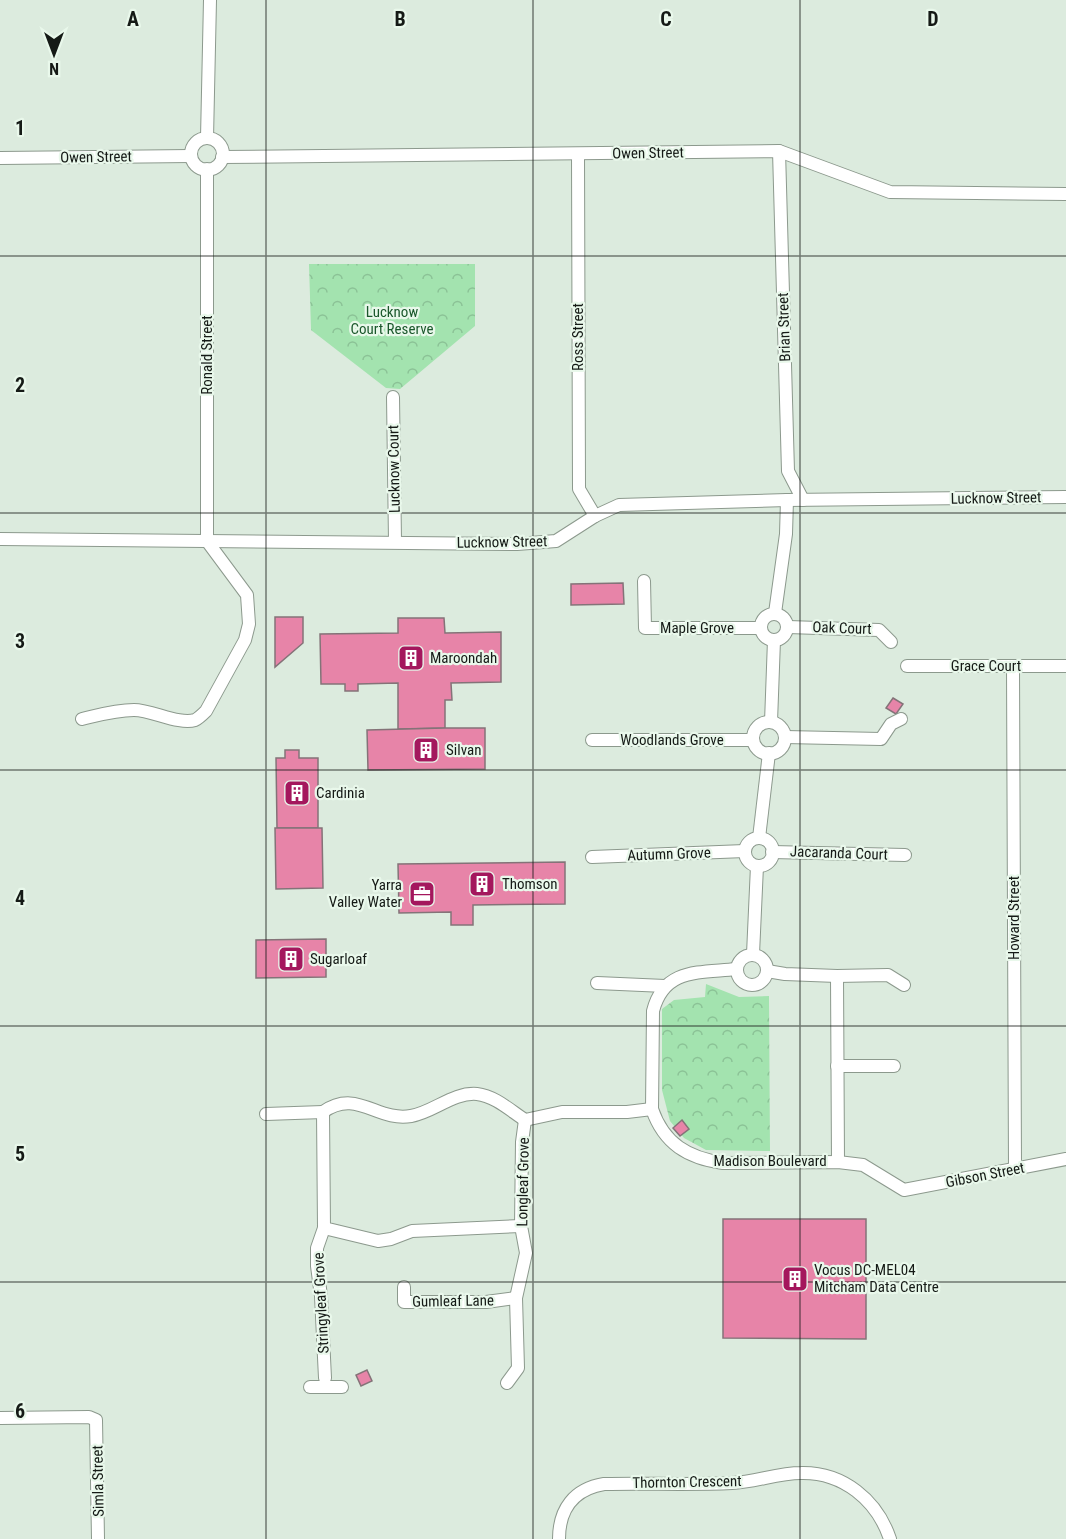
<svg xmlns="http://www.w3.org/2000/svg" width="1066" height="1539" font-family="'Roboto Condensed',sans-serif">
  <defs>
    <pattern id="park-crowns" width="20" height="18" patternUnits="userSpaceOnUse" patternTransform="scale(1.5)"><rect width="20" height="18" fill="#a3e3af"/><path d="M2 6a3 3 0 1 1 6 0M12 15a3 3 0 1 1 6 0" fill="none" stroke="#8bc296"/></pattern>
  </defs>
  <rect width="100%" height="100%" fill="#dcebde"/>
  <g fill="url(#park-crowns)">
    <polygon points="309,264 475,264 475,326 400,389 386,388 311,330"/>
    <polygon points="706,984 739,997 769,996 770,1151 706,1150 684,1138 670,1121 662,1090 662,1009 674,1000 705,997"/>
  </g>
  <g fill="#e784a8" stroke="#847378" stroke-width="1.5">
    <polygon points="623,583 624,604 571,605 571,584"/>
    <polygon points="275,617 303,617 303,643 275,667"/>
    <polygon points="398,618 444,618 445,633 501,632 501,682 451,683 452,700 445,700 445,728 398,729 398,683 358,684 358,691 345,691 345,684 321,684 320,634 398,633"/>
    <polygon points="893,698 903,704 896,714 886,708"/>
    <polygon points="445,728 485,728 485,769 368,770 367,730"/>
    <polygon points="285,750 299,750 299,758 318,758 318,828 277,828 276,758 285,758"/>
    <polygon points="275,828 322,828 323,888 276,889"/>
    <polygon points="565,862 565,904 473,905 473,925 451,925 451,912 399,913 398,864"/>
    <polygon points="326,939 326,977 256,978 256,940"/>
    <polygon points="682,1120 689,1129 680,1136 673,1128"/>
    <polygon points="723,1219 866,1219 866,1339 723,1338"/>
    <polygon points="367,1370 372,1381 361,1386 356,1375"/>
  </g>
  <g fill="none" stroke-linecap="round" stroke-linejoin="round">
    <g stroke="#8c998d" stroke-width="14">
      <g id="minor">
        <polyline points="207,138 210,0"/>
        <circle cx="207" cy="154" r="16"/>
        <polyline points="779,151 788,471 803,500"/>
        <polyline points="578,154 579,489 595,516"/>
        <polyline points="222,157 779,151 890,192 1066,194"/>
        <polyline points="0,158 191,156"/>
        <polyline points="393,397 395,541"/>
        <polyline points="0,539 517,544 556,541 595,516 619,505 787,500 1066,497"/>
        <polyline points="644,581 645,628 760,628"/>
        <polyline points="775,613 786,534 787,500"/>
        <circle cx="774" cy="627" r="13"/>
        <polyline points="788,627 879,630 891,642"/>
        <polyline points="907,666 1066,666"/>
        <polyline points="1013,667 1015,1169"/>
        <path d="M 82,719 C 99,715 115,710 134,710 C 152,710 179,725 195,720 C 199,718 203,714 206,711 L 245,640 L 249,624 L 247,595 L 207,541 L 207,169"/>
        <polyline points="771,722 774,640"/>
        <circle cx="769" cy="738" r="16"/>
        <polyline points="785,737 881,739 891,724 901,719"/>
        <polyline points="592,740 753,740"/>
        <polyline points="759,838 769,753"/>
        <circle cx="759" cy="852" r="14"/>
        <polyline points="772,852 905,855"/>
        <polyline points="592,857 745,851"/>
        <polyline points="753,954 757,866"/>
        <circle cx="752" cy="970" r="15"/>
        <path d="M 736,969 C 699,973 664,968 653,1011 L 652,1109 C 664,1144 688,1158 723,1163 L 838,1162 L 863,1165 L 904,1190 L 1066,1159"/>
        <polyline points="767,971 785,974 837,976 888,975 904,985"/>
        <polyline points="837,976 838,1162"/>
        <polyline points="597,983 665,986"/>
        <polyline points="837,1066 894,1066"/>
        <polyline points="266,1114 323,1112"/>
        <path d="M 521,1226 L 412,1231 L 391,1239 L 378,1241 L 324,1228 L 323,1112 C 357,1088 377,1122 411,1116 C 434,1112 453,1092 477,1094 C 495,1096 511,1111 525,1120 L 562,1112 L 627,1112 L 652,1109"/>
        <polyline points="324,1228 317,1248 317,1266 321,1296 325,1378"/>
        <polyline points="404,1287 404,1302 486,1302 516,1298"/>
        <polyline points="507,1383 518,1368 516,1298 526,1253 521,1226 522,1142 525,1120"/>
        <polyline points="310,1387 342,1387"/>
        <polyline points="0,1418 89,1417 96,1420 98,1539"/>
        <path d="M 559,1539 C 559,1509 574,1489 604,1484 C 646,1483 690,1485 732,1483 C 755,1482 778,1473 801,1473 C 843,1472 877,1500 890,1539"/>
      </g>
    </g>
    <use href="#minor" stroke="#fff" stroke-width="12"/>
  </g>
  <path fill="none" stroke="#151a16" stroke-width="1.5" stroke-opacity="0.55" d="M 266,0 L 266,1539M 533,0 L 533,1539M 800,0 L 800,1539M 0,256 L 1066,256M 0,513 L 1066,513M 0,770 L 1066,770M 0,1026 L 1066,1026M 0,1282 L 1066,1282"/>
  <defs>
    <g id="building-square" transform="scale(1.35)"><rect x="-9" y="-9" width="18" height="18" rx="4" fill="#a4175d" stroke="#e9f8eb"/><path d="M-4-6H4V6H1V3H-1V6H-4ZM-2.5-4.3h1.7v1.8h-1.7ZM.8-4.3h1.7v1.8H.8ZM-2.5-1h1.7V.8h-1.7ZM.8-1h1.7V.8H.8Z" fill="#fff"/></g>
    <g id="office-square" transform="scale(1.35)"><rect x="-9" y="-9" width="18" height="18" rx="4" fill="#a4175d" stroke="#e9f8eb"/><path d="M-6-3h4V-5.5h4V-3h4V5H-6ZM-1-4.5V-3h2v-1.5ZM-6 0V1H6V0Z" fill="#fff"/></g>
  </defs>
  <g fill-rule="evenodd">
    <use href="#building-square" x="411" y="658"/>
    <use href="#building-square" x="426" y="750"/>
    <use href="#building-square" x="297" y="793"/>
    <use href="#building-square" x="482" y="884"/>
    <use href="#office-square" x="422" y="894"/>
    <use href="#building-square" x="291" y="959"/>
    <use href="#building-square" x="795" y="1279"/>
  </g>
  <g text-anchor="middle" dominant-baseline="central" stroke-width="4.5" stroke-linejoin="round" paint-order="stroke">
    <g font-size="15" fill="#151a16" stroke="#e9f8eb">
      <text transform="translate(648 153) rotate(-1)">Owen Street</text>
      <text transform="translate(96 157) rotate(-1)">Owen Street</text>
      <text transform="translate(784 327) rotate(-92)">Brian Street</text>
      <text transform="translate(578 337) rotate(-90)">Ross Street</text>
      <text transform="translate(207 355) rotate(-90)">Ronald Street</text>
      <text transform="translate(394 469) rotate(-91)">Lucknow Court</text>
      <text transform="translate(996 498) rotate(-1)">Lucknow Street</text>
      <text transform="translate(502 542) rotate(-1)">Lucknow Street</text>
      <text x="697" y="628">Maple Grove</text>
      <text transform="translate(842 628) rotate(2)">Oak Court</text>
      <text x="986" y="666">Grace Court</text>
      <text x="672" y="740">Woodlands Grove</text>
      <text transform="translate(839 853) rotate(2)">Jacaranda Court</text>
      <text transform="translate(669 854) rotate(-2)">Autumn Grove</text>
      <text transform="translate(1014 918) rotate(-90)">Howard Street</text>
      <text x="770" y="1161">Madison Boulevard</text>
      <text transform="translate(985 1175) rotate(-11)">Gibson Street</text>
      <text transform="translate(523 1182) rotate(-89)">Longleaf Grove</text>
      <text transform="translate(453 1301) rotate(-1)">Gumleaf Lane</text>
      <text transform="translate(321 1303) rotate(-93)">Stringyleaf Grove</text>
      <text transform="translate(98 1481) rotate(-91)">Simla Street</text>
      <text transform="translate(687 1482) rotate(-1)">Thornton Crescent</text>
    </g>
    <g font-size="15" fill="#1b582c" stroke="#e9f8eb">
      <text x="392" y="312">Lucknow<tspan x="392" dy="17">Court Reserve</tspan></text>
    </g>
    <g font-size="15" fill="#151a16" stroke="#e9f8eb" text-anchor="start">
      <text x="430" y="658">Maroondah</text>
      <text x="446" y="750">Silvan</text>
      <text x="316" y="793">Cardinia</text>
      <text x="502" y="884">Thomson</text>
      <text x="402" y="885" text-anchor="end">Yarra<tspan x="402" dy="17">Valley Water</tspan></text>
      <text x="310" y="959">Sugarloaf</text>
      <text x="814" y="1270">Vocus DC-MEL04<tspan x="814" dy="17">Mitcham Data Centre</tspan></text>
    </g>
  </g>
  <g font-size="20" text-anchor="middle" font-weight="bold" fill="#151a16" stroke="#e9f8eb" stroke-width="4.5" stroke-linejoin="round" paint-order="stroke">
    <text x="133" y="26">A</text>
    <text x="400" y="26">B</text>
    <text x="666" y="26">C</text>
    <text x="933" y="26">D</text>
    <text x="20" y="135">1</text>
    <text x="20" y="392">2</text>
    <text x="20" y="648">3</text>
    <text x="20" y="905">4</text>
    <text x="20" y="1161">5</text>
    <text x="20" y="1418">6</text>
  </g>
  <g transform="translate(54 54) rotate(180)" stroke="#e9f8eb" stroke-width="4.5" paint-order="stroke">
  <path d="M0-4.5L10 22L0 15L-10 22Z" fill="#151a16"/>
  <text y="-9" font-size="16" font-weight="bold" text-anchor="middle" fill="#151a16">N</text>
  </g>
</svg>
